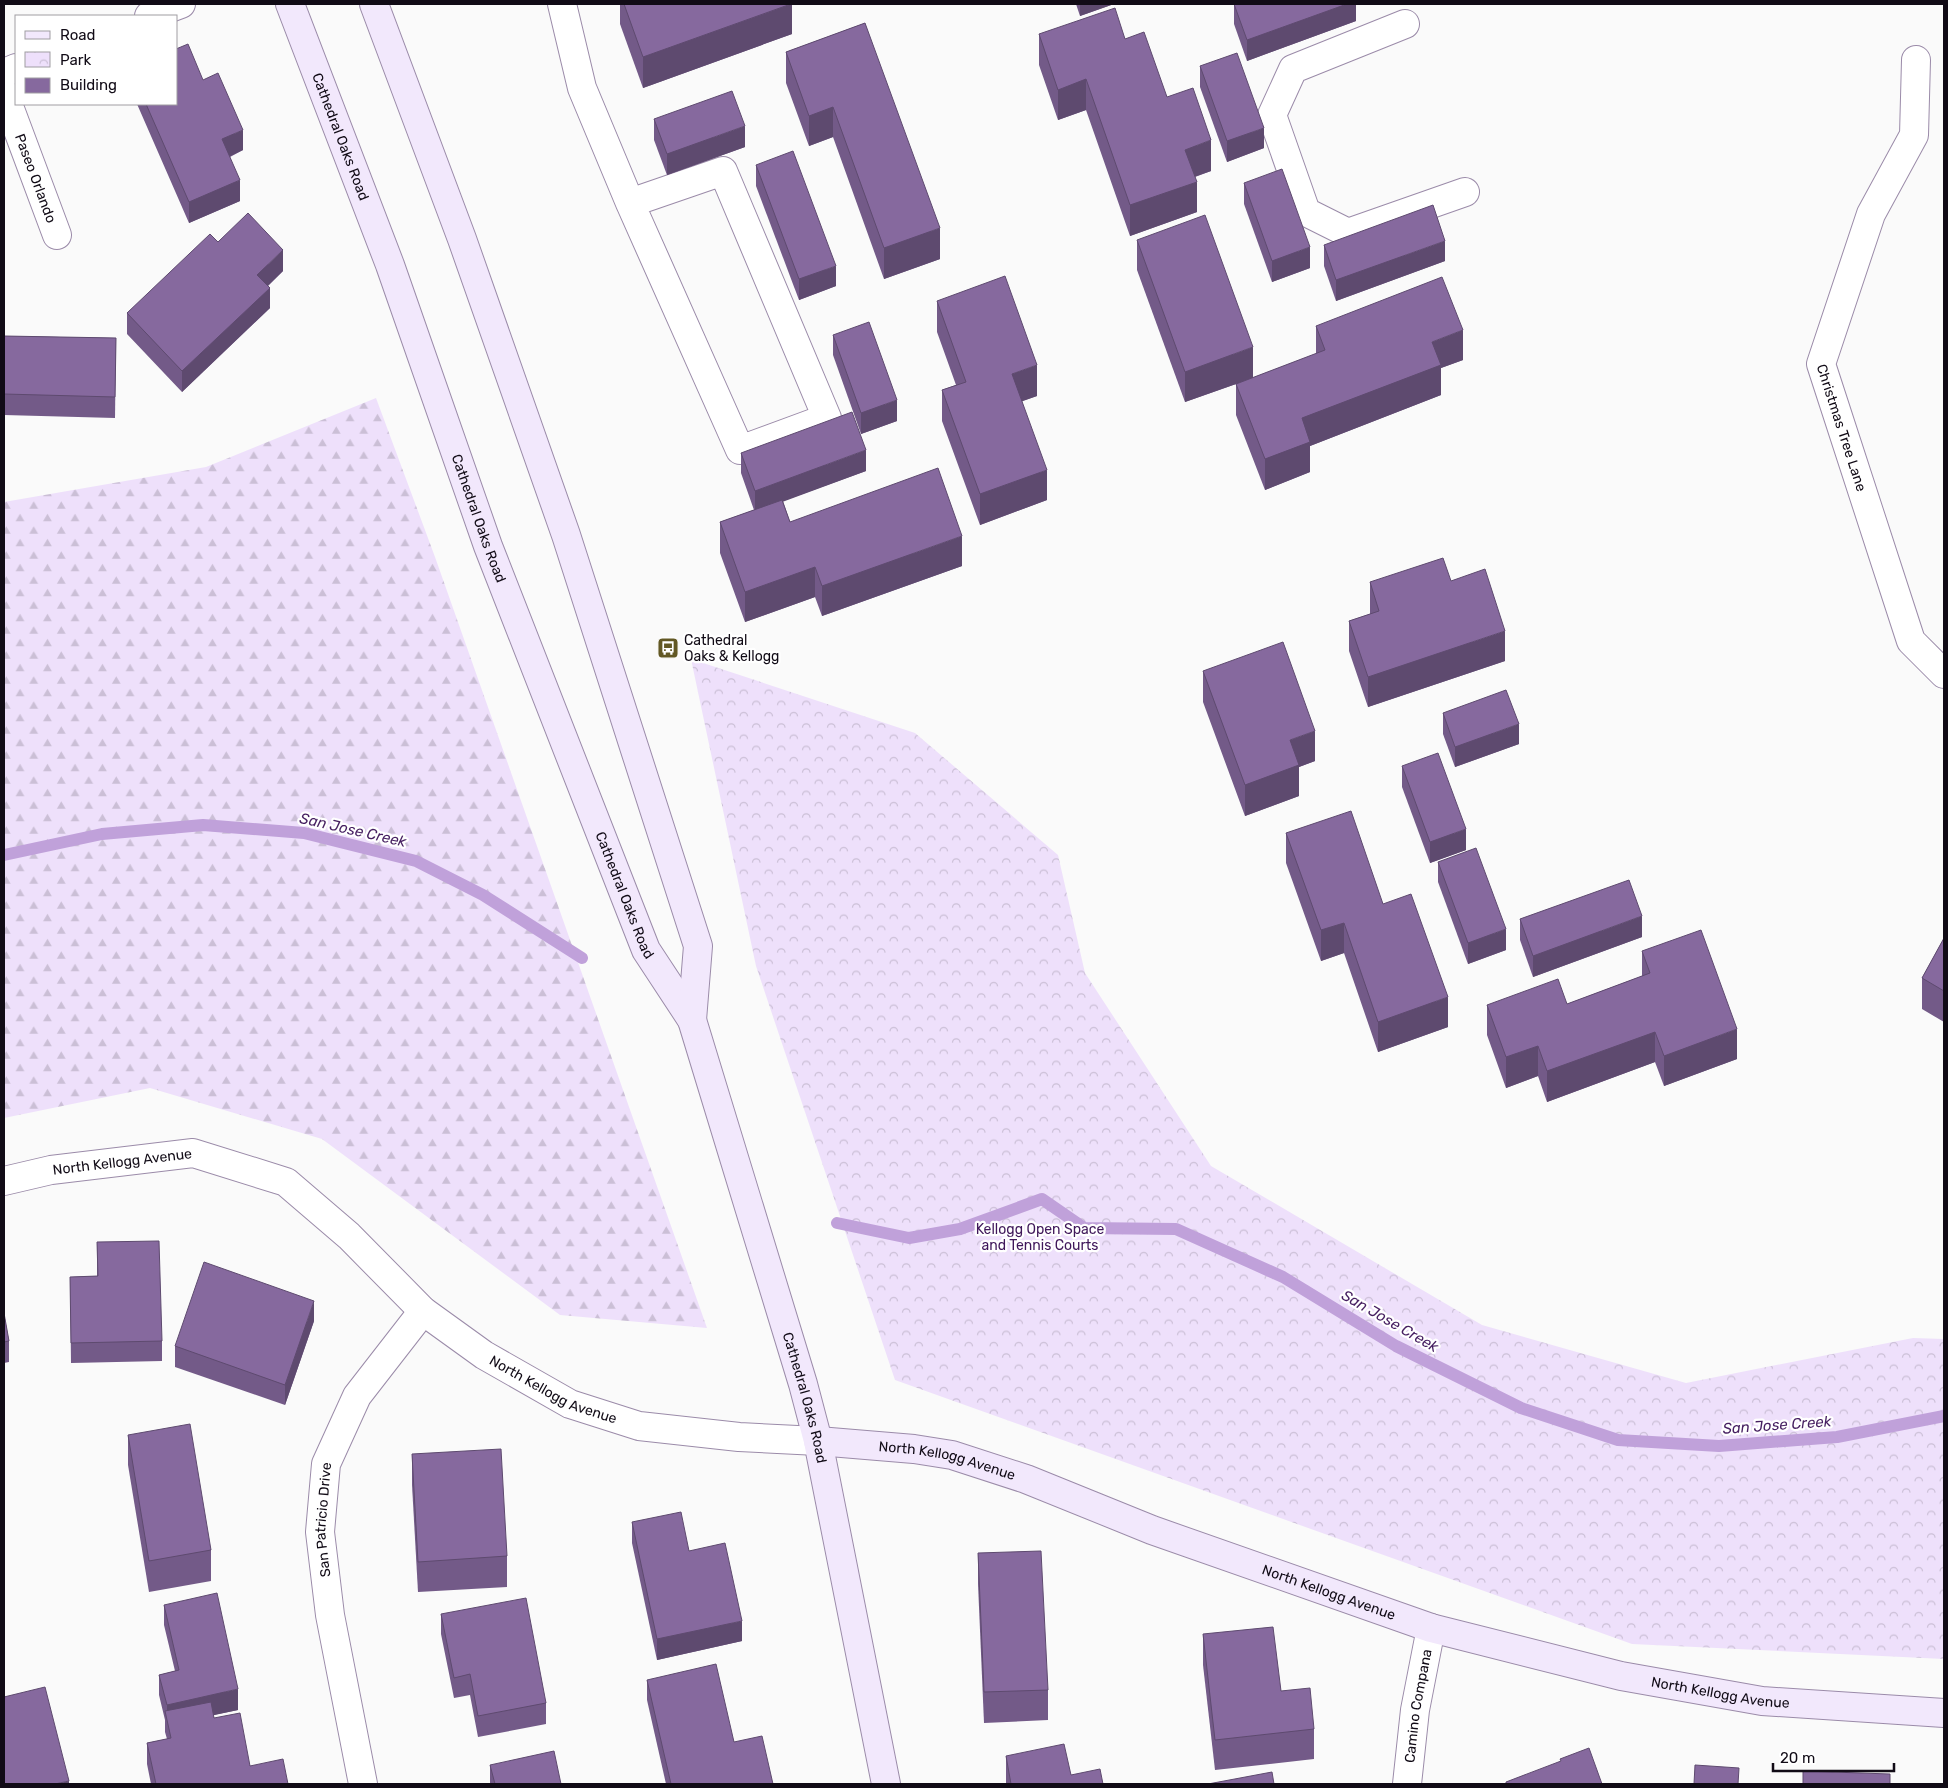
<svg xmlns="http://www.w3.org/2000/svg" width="1948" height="1788" font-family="Rubik,sans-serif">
  <defs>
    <pattern id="forest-firs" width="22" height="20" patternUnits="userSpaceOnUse" patternTransform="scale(1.25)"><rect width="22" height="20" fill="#eee0fb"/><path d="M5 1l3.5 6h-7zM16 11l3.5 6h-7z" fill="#cbbfd6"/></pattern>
    <pattern id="park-crowns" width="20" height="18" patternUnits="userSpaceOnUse" patternTransform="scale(1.25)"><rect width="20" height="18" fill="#eee0fb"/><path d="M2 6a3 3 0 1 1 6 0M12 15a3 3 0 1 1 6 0" fill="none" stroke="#cbbfd6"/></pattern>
  </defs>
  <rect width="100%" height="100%" fill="#fafafa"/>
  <polygon fill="url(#forest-firs)" points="376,398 435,557 707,1328 560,1315 322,1139 150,1088 4,1118 4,502 206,467"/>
  <polygon fill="url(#park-crowns)" points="691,659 915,733 1058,855 1085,973 1211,1166 1482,1325 1686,1383 1913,1338 1944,1339 1944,1659 1632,1644 895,1380 756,966"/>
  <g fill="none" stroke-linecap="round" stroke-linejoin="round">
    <g stroke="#c0a1da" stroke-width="12">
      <polyline points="4,855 102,834 203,825 304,833 416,861 483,895 582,958"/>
      <polyline points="837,1223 909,1238 960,1229 1042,1199 1084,1228 1176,1229 1283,1277 1396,1346 1521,1408 1618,1440 1719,1446 1837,1437 1944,1416"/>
    </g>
    <g stroke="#9b8ba9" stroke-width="30">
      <g id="street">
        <polyline points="562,4 582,88 630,203 740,450 827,418 723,171 630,203"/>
        <polyline points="149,16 181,4"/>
        <polyline points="1405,24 1293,69 1272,115 1306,212 1348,233 1465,192"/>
        <path id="s1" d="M 1916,60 L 1914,135 L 1871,214 L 1821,364 L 1911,641 L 1944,674"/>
        <polyline points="4,73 16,68"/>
        <path id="s2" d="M 4,93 L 57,235"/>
        <path id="s3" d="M 4,1181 L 51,1170 L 193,1153 L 286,1182 L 349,1236 L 423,1311 L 484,1355 L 570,1404 L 639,1426 L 739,1437 L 818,1441"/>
        <path id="s4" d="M 363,1784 L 330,1615 L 320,1532 L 326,1464 L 357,1396 L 423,1311"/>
        <path id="s5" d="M 1407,1784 L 1415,1710 L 1431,1628"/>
      </g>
    </g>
    <g stroke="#9b8ba9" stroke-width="30">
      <g id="secondary">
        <path id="s6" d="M 290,4 L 390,265 L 488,546 L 646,950 L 692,1020 L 803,1384 L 818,1441 L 886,1784"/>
        <polyline points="374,4 462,239 566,535 698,946 692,1020"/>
        <path id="s7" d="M 818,1441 L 914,1449 L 952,1455 L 1026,1479 L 1152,1530 L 1431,1628 L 1621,1676 L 1762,1701 L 1944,1713"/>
      </g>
    </g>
    <use href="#street" stroke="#fff" stroke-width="28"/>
    <use href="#secondary" stroke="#f2e8fc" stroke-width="28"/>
  </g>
  <g fill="#735a88">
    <polygon points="620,4 792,4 792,34 643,88 620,24"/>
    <polygon points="1076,4 1114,4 1080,16"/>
    <polygon points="1234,4 1356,4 1356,21 1247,61 1234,24"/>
    <polygon points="865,23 940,259 884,279 833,137 809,146 786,83 786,52"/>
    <polygon points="1039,34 1125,39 1167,97 1211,171 1195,177 1197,212 1130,236 1086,110 1058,120 1039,65"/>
    <polygon points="1200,66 1264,148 1227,162 1200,87"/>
    <polygon points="203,80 243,150 230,157 240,201 189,223 137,104 176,104"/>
    <polygon points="654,119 745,147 667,175 654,140"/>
    <polygon points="756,165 836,286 799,300 756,186"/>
    <polygon points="1244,183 1310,268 1272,282 1244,204"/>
    <polygon points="1137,240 1253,378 1185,402 1137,270"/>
    <polygon points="218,242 283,271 268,286 270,308 182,392 127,334 127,313"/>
    <polygon points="1324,245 1445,261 1336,301 1324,266"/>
    <polygon points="937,301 1037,396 1022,401 1047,500 980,525 942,421 942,390 956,385 937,332"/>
    <polygon points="1316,326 1463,360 1441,368 1441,395 1310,446 1310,472 1265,490 1236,415 1236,384 1316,354"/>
    <polygon points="833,335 897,421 861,434 833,355"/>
    <polygon points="4,336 116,338 115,418 4,415"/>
    <polygon points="741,453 866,471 783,501 790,522 962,566 822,616 815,597 745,622 720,553 720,522 754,510 741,473"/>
    <polygon points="1370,582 1505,661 1368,707 1349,651 1349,621 1370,614"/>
    <polygon points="1203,671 1315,761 1299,767 1299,796 1245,816 1203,702"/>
    <polygon points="1443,713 1519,744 1455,767 1443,734"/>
    <polygon points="1402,766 1466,850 1430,863 1402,787"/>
    <polygon points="1286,833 1383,904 1448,1027 1378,1052 1344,953 1321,961 1286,863"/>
    <polygon points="1438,862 1506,950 1468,964 1438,882"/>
    <polygon points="1520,919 1642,937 1533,977 1520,940"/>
    <polygon points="1944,938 1944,1022 1922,1009 1922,978"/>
    <polygon points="1642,951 1737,1059 1664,1086 1655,1062 1547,1102 1538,1076 1506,1088 1487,1035 1487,1005 1567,1004 1642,976"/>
    <polygon points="97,1242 162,1341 162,1361 71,1363 70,1277 97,1276"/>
    <polygon points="4,1313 9,1341 9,1362 4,1363"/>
    <polygon points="314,1321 285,1405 175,1367 175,1346"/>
    <polygon points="128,1435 211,1550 211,1581 149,1592 128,1465"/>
    <polygon points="412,1454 507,1556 507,1587 418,1592 412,1485"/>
    <polygon points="632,1522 689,1551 742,1641 657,1660 632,1543"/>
    <polygon points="978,1553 1048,1690 1048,1720 984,1723 978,1584"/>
    <polygon points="164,1605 238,1710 213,1715 214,1718 250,1766 288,1784 151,1784 147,1764 147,1743 167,1739 165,1732 165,1720 159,1695 159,1675 175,1671 164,1625"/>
    <polygon points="441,1614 546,1703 546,1724 478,1737 470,1695 454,1698 441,1634"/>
    <polygon points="1203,1634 1281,1691 1314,1729 1314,1759 1215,1770 1203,1665"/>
    <polygon points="647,1680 734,1742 773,1784 666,1784 647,1700"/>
    <polygon points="1006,1756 1071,1775 1103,1784 1006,1784"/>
    <polygon points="490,1765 561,1784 490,1784"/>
  </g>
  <g fill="#5e4a6f">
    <polygon points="792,4 792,34 643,88 643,57"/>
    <polygon points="1080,4 1114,4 1080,16"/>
    <polygon points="1347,4 1356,4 1356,21 1247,61 1247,40"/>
    <polygon points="1086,79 1086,110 1058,120 1058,90"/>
    <polygon points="833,107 833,137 809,146 809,116"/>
    <polygon points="745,126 745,147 667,175 667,154"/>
    <polygon points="1264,128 1264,148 1227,162 1227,141"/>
    <polygon points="243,130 243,150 222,160 222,139"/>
    <polygon points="1211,140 1211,171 1185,180 1185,150"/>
    <polygon points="240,180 240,201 189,223 189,202"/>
    <polygon points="1197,182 1197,212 1130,236 1130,205"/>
    <polygon points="940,228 940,259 884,279 884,248"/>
    <polygon points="1445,241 1445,261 1336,301 1336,280"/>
    <polygon points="1310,247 1310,268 1272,282 1272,261"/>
    <polygon points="283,250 283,271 257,296 257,275"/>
    <polygon points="836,266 836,286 799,300 799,279"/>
    <polygon points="270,288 270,308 182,392 182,371"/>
    <polygon points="1463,330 1463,360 1441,368 1441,395 1310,446 1310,472 1265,490 1265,459 1302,418 1432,342"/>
    <polygon points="1253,347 1253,378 1185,402 1185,372"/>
    <polygon points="1037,365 1037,396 1012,405 1012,374"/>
    <polygon points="897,400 897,421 861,434 861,413"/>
    <polygon points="866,450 866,471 755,512 755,491"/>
    <polygon points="1047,470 1047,500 980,525 980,494"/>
    <polygon points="962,536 962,566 822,616 822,586"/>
    <polygon points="815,567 815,597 745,622 745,592"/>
    <polygon points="1505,631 1505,661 1368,707 1368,677"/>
    <polygon points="1519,724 1519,744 1455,767 1455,747"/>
    <polygon points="1315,731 1315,761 1299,767 1299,796 1245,816 1245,785 1290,740"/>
    <polygon points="1466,829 1466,850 1430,863 1430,842"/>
    <polygon points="1642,916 1642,937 1533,977 1533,956"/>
    <polygon points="1344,923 1344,953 1321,961 1321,930"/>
    <polygon points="1506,929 1506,950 1468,964 1468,943"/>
    <polygon points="1448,997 1448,1027 1378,1052 1378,1022"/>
    <polygon points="1737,1029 1737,1059 1664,1086 1664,1056"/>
    <polygon points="1655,1032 1655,1062 1547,1102 1547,1071"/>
    <polygon points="1538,1046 1538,1076 1506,1088 1506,1057"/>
    <polygon points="314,1301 314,1321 285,1405 285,1385"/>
    <polygon points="742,1621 742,1641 657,1660 657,1639"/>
    <polygon points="238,1689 238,1710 168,1725 167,1717 167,1705"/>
    <polygon points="69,1781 69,1784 55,1784"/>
  </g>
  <g fill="#86699e" stroke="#5e4a6f">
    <polygon points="624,4 791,4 643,57"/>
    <polygon points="1234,4 1347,4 1247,40"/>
    <polygon points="1115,8 1125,39 1144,32 1167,97 1193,88 1211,140 1185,150 1197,182 1130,205 1086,79 1058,90 1039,34"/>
    <polygon points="865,23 940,228 884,248 833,107 809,116 786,52"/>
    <polygon points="188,44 203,80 218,73 243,130 222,139 240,180 189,202 146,104 176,104 176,49"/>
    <polygon points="1237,53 1264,128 1227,141 1200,66"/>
    <polygon points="732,91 745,126 667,154 654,119"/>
    <polygon points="793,151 836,266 799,279 756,165"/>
    <polygon points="1282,169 1310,247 1272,261 1244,183"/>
    <polygon points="1433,205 1445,241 1336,280 1324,245"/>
    <polygon points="248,213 283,250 257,275 270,288 182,371 127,313 210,234 218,242"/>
    <polygon points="1205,215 1253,347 1185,372 1137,240"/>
    <polygon points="1005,276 1037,365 1012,374 1047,470 980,494 942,390 966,382 937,301"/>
    <polygon points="1442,277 1463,330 1432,342 1441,365 1302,418 1310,442 1265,459 1236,384 1325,350 1316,326"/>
    <polygon points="869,322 897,400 861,413 833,335"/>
    <polygon points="4,336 116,338 115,397 4,394"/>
    <polygon points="852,412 866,450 755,491 741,453"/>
    <polygon points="938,468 962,536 822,586 815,567 745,592 720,522 782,500 790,522"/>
    <polygon points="1443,558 1451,581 1485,569 1505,631 1368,677 1349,621 1379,611 1370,582"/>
    <polygon points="1283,642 1315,731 1290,740 1299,765 1245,785 1203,671"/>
    <polygon points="1506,690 1519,724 1455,747 1443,713"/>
    <polygon points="1438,753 1466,829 1430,842 1402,766"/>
    <polygon points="1351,811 1383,904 1411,894 1448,997 1378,1022 1344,923 1321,930 1286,833"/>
    <polygon points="1476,848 1506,929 1468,943 1438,862"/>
    <polygon points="1629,880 1642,916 1533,956 1520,919"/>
    <polygon points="1701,930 1737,1029 1664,1056 1655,1032 1547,1071 1538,1046 1506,1057 1487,1005 1558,979 1567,1004 1650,973 1642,951"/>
    <polygon points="1944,938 1944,991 1922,978"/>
    <polygon points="159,1241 162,1341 71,1343 70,1277 98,1276 97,1242"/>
    <polygon points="204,1262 314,1301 285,1385 175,1346"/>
    <polygon points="4,1313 9,1341 4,1342"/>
    <polygon points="190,1424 211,1550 149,1561 128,1435"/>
    <polygon points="501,1449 507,1556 418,1562 412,1454"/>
    <polygon points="681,1512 689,1551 725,1543 742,1621 657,1639 632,1522"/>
    <polygon points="1041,1551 1048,1690 984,1692 978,1553"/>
    <polygon points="217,1593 238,1689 167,1705 159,1675 179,1670 164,1605"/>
    <polygon points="526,1598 546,1703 478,1716 470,1674 454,1678 441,1614"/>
    <polygon points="1273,1627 1281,1691 1310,1688 1314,1729 1215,1740 1203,1634"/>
    <polygon points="716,1664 734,1742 762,1736 773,1784 671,1784 647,1680"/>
    <polygon points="45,1687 69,1781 55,1784 4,1784 4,1697"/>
    <polygon points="211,1702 214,1718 240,1713 250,1766 283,1759 288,1784 156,1784 147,1743 171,1738 165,1711"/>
    <polygon points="1064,1744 1071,1775 1100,1769 1103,1784 1011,1784 1006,1756"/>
    <polygon points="1589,1748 1602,1784 1506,1784 1506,1782 1561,1761 1560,1759"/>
    <polygon points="554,1751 561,1784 495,1784 490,1765"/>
    <polygon points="1695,1765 1739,1768 1738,1784 1694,1784"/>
    <polygon points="1803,1771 1890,1774 1890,1784 1803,1784"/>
    <polygon points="1272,1772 1274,1784 1208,1784"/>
  </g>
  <defs>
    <g id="bus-square" transform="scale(1.125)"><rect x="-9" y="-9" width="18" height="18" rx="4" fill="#625824" stroke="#fff"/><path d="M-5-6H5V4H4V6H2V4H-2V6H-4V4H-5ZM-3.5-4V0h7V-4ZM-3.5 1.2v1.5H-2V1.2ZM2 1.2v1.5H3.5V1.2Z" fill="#fff"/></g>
  </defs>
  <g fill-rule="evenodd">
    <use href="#bus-square" x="668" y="648"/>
  </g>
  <g text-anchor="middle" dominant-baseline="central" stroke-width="4.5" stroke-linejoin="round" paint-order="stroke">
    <g font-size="14" fill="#110b16" stroke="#fff">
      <text stroke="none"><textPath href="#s6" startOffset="142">Cathedral Oaks Road</textPath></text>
      <text stroke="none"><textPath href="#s2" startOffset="91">Paseo Orlando</textPath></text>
      <text stroke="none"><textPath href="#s1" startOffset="390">Christmas Tree Lane</textPath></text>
      <text stroke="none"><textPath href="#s6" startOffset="548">Cathedral Oaks Road</textPath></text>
      <text stroke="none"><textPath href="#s6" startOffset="952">Cathedral Oaks Road</textPath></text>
      <text stroke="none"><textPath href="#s3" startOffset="120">North Kellogg Avenue</textPath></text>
      <text stroke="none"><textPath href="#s3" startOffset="630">North Kellogg Avenue</textPath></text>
      <text stroke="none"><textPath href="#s6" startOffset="1489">Cathedral Oaks Road</textPath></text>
      <text stroke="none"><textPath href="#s7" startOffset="131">North Kellogg Avenue</textPath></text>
      <text stroke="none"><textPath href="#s4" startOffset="268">San Patricio Drive</textPath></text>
      <text stroke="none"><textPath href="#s7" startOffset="536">North Kellogg Avenue</textPath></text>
      <text stroke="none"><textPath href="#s7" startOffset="941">North Kellogg Avenue</textPath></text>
      <text stroke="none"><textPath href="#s5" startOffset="79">Camino Compana</textPath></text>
    </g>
    <g font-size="14" fill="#110b16" stroke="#fff" text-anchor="start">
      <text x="684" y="640">Cathedral<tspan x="684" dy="16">Oaks &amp; Kellogg</tspan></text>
    </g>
    <g font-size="14" fill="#3f175a" stroke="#fff">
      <text x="1040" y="1229">Kellogg Open Space<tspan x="1040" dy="16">and Tennis Courts</tspan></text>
    </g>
    <g font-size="15" font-style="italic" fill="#461f61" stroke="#fff">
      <text transform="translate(353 830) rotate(13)">San Jose Creek</text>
      <text transform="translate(1390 1321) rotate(30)">San Jose Creek</text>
      <text transform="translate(1777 1425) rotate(-4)">San Jose Creek</text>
    </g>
  </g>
  <rect width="1948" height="1788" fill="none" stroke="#110b16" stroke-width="10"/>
  <rect x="15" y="15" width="162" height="90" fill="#ffffff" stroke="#a09da2"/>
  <rect x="25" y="31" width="25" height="8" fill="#f2e8fc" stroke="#a09da2"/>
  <text x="60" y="40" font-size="15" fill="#110b16">Road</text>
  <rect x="25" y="52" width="25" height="15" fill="url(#park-crowns)" stroke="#a09da2"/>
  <text x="60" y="65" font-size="15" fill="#110b16">Park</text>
  <rect x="25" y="78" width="25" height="15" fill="#86699e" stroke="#a09da2"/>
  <text x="60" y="90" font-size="15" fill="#110b16">Building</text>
  <path d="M1773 1763v8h121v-8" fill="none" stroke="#110b16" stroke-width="2.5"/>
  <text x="1780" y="1763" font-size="15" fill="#110b16" stroke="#ffffff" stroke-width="4" paint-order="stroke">20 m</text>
</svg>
